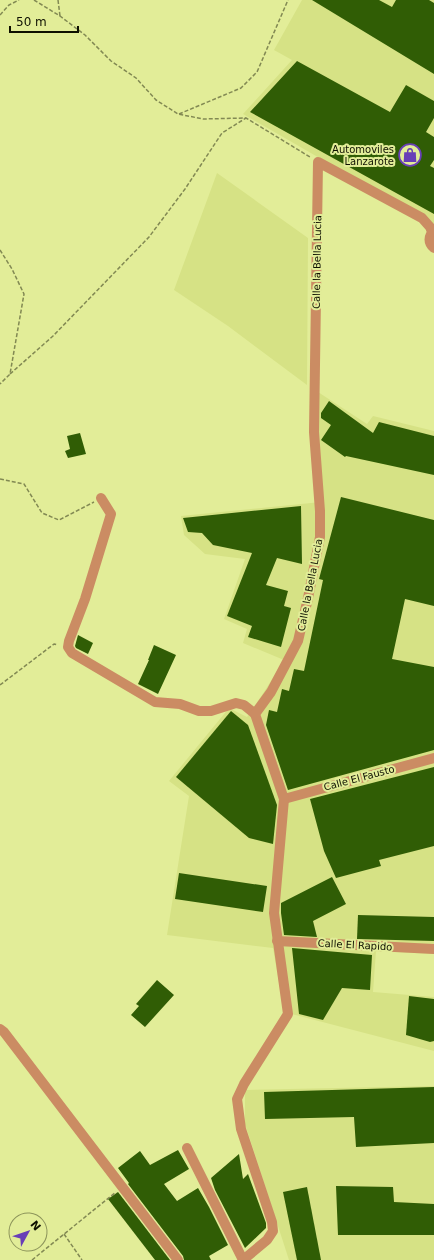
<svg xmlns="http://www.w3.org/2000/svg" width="434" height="1260" font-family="'DejaVu Sans',sans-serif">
  <rect width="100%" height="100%" fill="#e2ed98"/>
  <g fill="#d6e285">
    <polygon points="302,0 434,0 434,224 243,114 292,60 274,50"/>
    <polygon points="217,173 308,238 307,385 228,326 174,290"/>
    <polygon points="318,392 367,424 373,416 434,431 434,954 376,951 373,992 434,997 434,1051 284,1012 273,948 167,935 189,796 169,781 229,708 247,717 264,692 284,660 243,643 247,629 224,619 245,559 205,554 184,535 181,516 321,502"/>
    <polygon points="434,1086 434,1260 289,1260 245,1124 245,1090"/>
  </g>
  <g fill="#305d05">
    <polygon points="312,0 379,0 392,7 396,0 429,0 434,3 434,74"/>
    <polygon points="297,61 390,112 406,85 434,101 434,118 426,132 434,137 434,160 430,166 434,168 434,214 250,112"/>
    <polygon points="329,401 373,433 379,422 434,436 434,475 346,456 345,457 321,440 331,425 321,418 321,413"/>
    <polygon points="80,433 86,454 68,458 65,451 70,449 67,436"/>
    <polygon points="341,497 434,520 434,606 405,599 392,659 434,667 434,750 288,790 266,725 269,710 277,712 282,689 289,691 294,669 304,671 323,580 319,579"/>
    <polygon points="301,506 302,564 277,558 266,585 288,591 284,606 291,608 281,647 248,637 252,626 227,616 252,553 213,545 202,533 188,532 183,518"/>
    <polygon points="78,635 93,643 88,654 76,648 75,646"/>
    <polygon points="154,645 176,655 158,694 138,684 149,660 148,660"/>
    <polygon points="231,711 248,725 277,805 273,844 249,838 176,777"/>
    <polygon points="434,767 434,846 379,860 381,866 336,878 324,851 310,799"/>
    <polygon points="179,873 267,886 263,912 175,899"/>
    <polygon points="332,877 346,904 313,921 317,937 284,935 281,913 281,903"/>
    <polygon points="358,915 434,917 434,941 357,939"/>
    <polygon points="292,948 372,955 370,990 342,988 323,1020 299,1014"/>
    <polygon points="157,980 174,995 145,1027 131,1015 139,1006 136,1004"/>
    <polygon points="409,996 434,999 434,1041 430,1042 406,1035"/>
    <polygon points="434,1087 434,1143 356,1147 354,1117 265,1119 264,1092"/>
    <polygon points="178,1150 189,1169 164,1184 177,1201 198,1188 209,1207 228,1245 209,1256 211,1260 184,1260 183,1256 128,1184 129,1183 118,1168 140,1151 150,1165"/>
    <polygon points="239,1154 243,1179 248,1174 266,1223 266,1228 245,1248 215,1190 211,1178"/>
    <polygon points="336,1186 393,1187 394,1202 434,1204 434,1235 338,1235"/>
    <polygon points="307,1187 321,1260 297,1260 283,1192"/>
    <polygon points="118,1192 170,1260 155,1260 108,1199"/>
  </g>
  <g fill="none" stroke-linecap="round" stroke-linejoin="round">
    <g stroke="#828953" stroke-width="1.5" stroke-dasharray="4 2" stroke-linecap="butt">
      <polyline points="34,0 60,16 85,35 111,61 136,78 156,100 178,114 203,119 246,118 310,157"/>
      <polyline points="58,0 60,16"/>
      <polyline points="0,15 9,5 19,0"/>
      <polyline points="179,114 241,88 257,72 288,0"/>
      <polyline points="0,250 12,269 24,294 10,374 0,384"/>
      <polyline points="10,374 53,336 149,237 185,189 222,133 246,118"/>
      <polyline points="0,479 24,484 42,513 59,520 94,502"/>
      <polyline points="0,685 54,644 58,645"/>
      <polyline points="64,1234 82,1260"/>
      <polyline points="32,1260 116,1192"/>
    </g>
    <g stroke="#cb8c63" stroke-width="10">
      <path d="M 434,231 C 428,236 428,243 434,248"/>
      <polyline points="101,498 111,514 85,599 69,641 68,647 72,653 155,702 180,704 199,711 211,711 236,703 244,705 255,714"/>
      <polyline points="284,799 434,758"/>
      <polyline points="277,941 434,949"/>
      <polyline points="0,1029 4,1032 178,1260"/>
      <polyline points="187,1148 243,1260"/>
      <polyline points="243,1260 267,1240 273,1231 272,1222 241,1129 237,1099 244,1084 288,1014 274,913 284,799 255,714 271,692 298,641 308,598 320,537 320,511 314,432 318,162 422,218 430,227 432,232"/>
    </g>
  </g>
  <defs>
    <g id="shop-ring" transform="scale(1.15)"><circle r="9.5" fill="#e2ed98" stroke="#683fb7" stroke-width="1.5"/><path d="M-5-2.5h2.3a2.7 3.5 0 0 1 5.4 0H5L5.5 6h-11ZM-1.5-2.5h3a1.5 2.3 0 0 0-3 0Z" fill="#683fb7"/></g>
  </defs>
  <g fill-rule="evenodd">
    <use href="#shop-ring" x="410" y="155"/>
  </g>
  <g text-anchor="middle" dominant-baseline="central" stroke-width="4" stroke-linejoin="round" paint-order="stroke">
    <g font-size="10" fill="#0e1000" stroke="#e2ed98" text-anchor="end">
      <text x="394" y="149">Automoviles<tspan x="394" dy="12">Lanzarote</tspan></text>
    </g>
    <g font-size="10" fill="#0e1000" stroke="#e2ed98">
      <text transform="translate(317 262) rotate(-89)">Calle la Bella Lucia</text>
      <text transform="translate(310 585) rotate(-79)">Calle la Bella Lucia</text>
      <text transform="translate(359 778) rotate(-15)">Calle El Fausto</text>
      <text transform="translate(355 945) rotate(3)">Calle El Rapido</text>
    </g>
  </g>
  <g transform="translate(28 1232) rotate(50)"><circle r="19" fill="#e2ed98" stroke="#8d955b"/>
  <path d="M0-3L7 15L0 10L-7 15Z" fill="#683fb7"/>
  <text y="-6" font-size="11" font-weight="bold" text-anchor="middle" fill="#0e1000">N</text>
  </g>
  <path d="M10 26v6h68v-6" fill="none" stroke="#0e1000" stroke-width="2"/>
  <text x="16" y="26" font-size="12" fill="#0e1000" stroke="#e2ed98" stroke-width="3" paint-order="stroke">50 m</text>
</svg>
